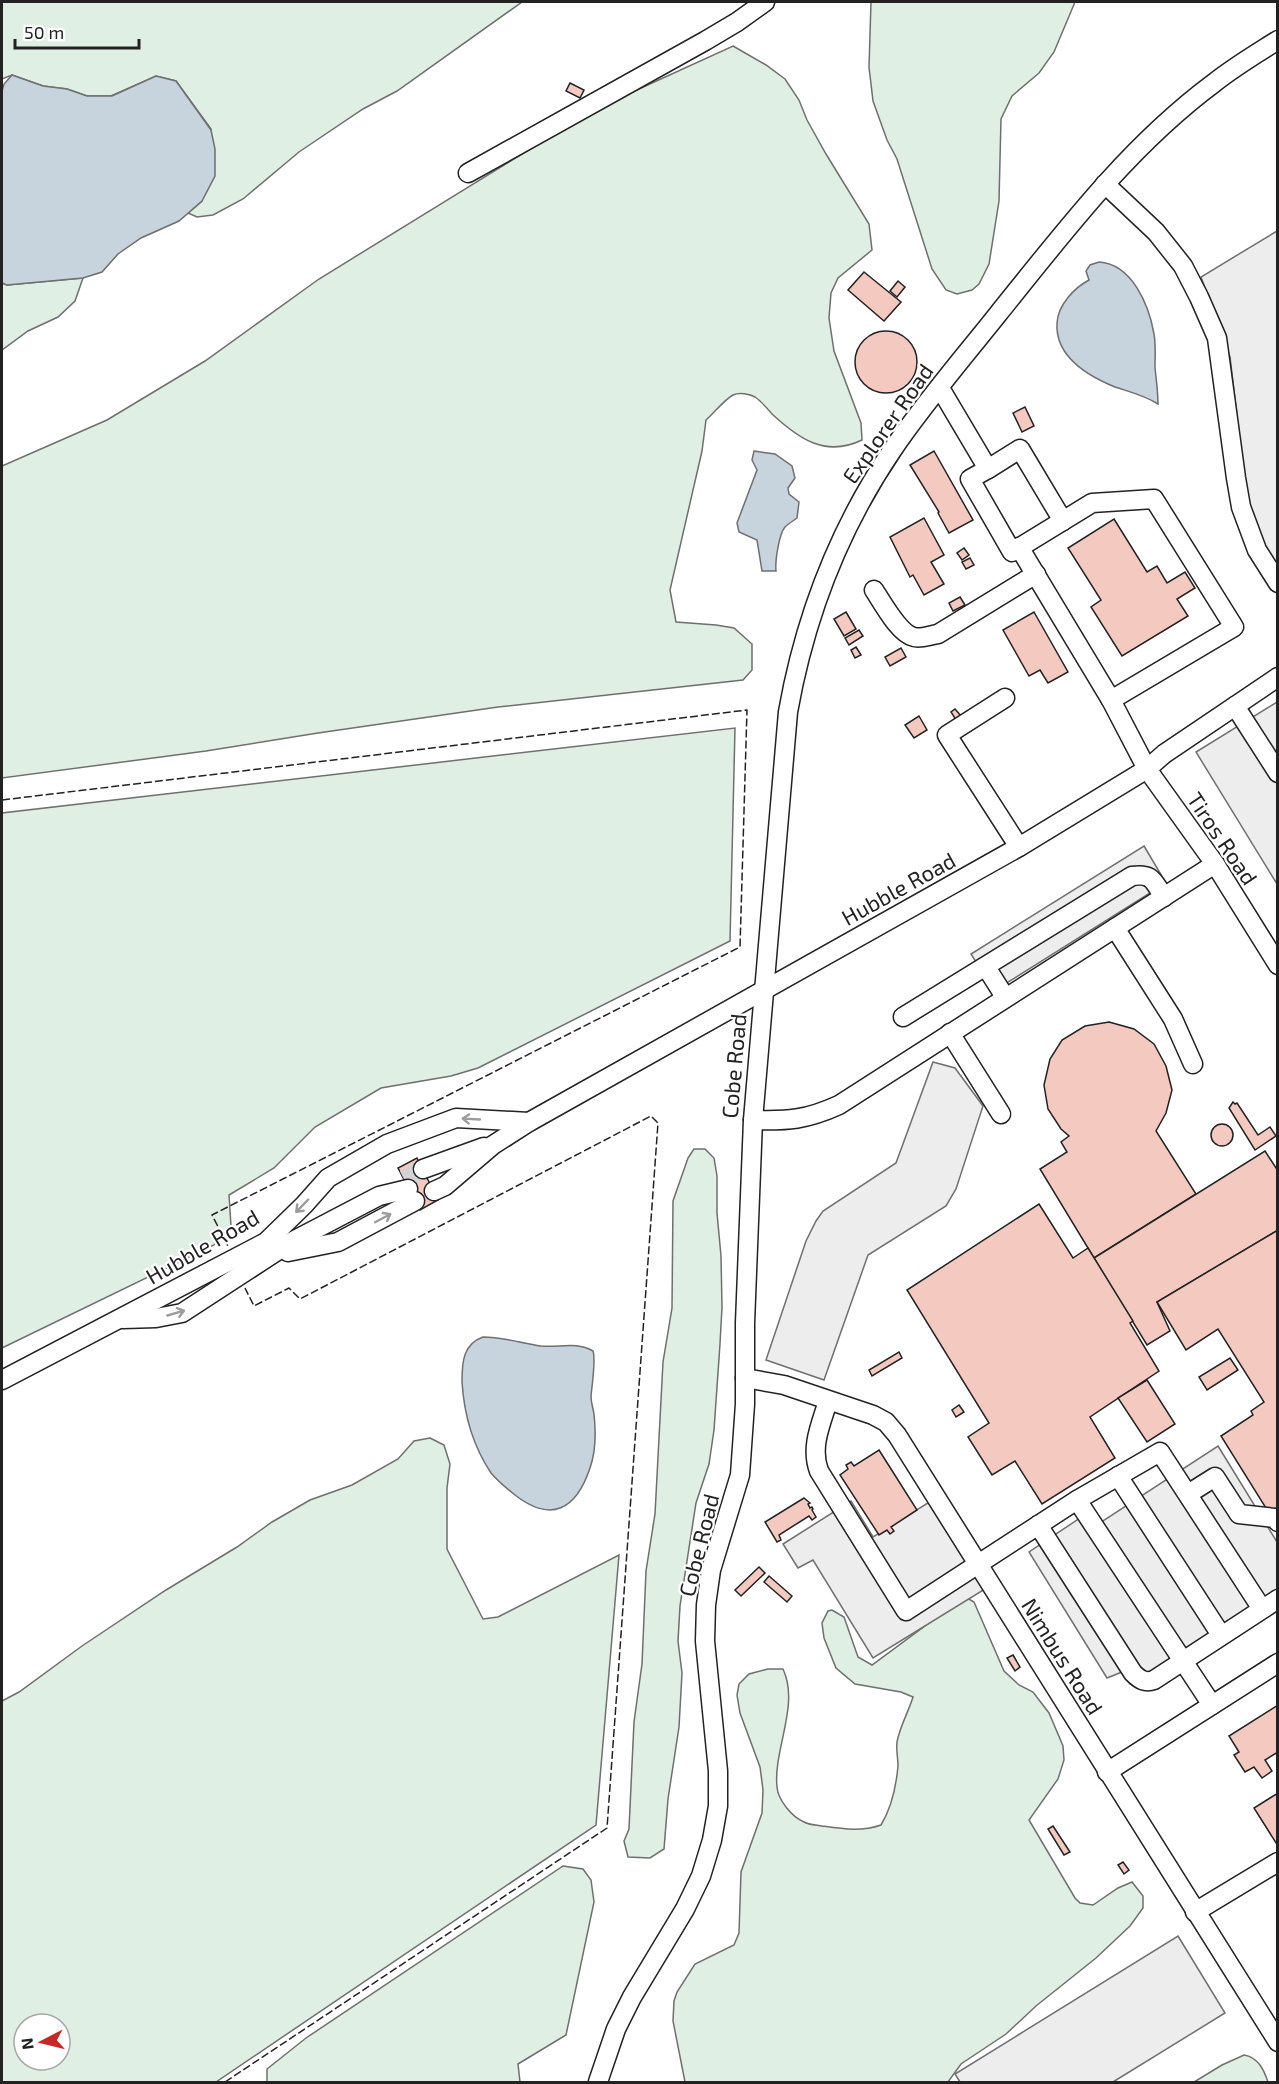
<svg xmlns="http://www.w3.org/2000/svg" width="1279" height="2084" font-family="'Exo 2',sans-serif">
  <rect width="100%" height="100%" fill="#fff"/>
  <g fill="#e0efe3" stroke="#6f6f6f" stroke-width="1.5" fill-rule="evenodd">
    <polygon points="2,2 522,2 397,91 363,109 299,152 243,199 213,215 197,217 188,213 202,201 211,129 176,81 156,76 111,96 87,96 67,89 43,86 12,75 2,79"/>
    <polygon points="871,2 1075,2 1054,52 1039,73 1012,96 1001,119 999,201 989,264 979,284 972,290 957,294 946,290 932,269 897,159 887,140 873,101 869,67"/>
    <path d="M 733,46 L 766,65 L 785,79 L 799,100 L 807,120 L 826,154 L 869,224 L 872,250 L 838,278 L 831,293 L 829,318 L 834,351 L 861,423 L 862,440 C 825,458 798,438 772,414 C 767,408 761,401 755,397 C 750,394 739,392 733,395 C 724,400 714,413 706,420 L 702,451 L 670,590 L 676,622 L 716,625 L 734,628 L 752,644 L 752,670 L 743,680 L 498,707 L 318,733 L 206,751 L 2,778 L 2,466 L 107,420 L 205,361 L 319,279 L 548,138 L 617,99 Z"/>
    <polygon points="83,278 75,301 58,317 28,331 2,350 2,283 7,285"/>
    <polygon points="735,728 730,941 478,1068 451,1076 381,1088 315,1127 274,1168 229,1195 231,1226 214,1245 2,1348 2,813"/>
    <polygon points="694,1149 705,1149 714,1158 717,1176 717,1213 721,1256 722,1307 720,1344 714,1430 709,1464 696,1503 680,1606 678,1641 682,1673 679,1727 668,1799 664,1849 650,1858 628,1857 624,1841 629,1829 634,1722 642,1664 646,1571 655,1514 663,1362 672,1308 673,1201 688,1158"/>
    <path d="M 430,1438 L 444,1445 L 450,1464 L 447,1488 L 447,1549 L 483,1619 L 498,1617 L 619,1555 L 596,1825 L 216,2082 L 2,2082 L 2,1701 L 19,1692 L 82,1646 L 166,1590 L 237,1547 L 272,1522 L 310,1500 L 352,1485 L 398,1459 L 414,1441 ZM 24,2024 L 60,2024 L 60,2060 L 24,2060 Z"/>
    <path d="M 967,1598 L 974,1602 L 1004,1671 L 1019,1685 L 1033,1692 L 1049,1713 L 1063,1746 L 1064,1760 L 1058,1779 L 1029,1820 L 1075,1898 L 1080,1903 L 1093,1905 L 1118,1888 L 1132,1882 L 1143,1896 L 1143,1908 L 1130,1926 L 1096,1958 L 1036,2006 L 1006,2034 L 961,2064 L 948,2082 L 685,2082 L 673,2021 L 674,2001 L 677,1992 L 695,1964 L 734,1945 L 739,1933 L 741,1872 L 762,1813 L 763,1790 L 760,1767 L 740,1713 L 737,1695 L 739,1684 L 749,1674 L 768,1669 L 783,1669 C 800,1705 773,1750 777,1787 C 778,1800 792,1817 804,1822 C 809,1825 817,1825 822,1826 C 843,1829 861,1832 881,1825 C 892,1807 896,1788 898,1766 C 898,1758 896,1750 897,1742 C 900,1726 908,1713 913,1697 L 901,1692 L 855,1684 L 836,1668 L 824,1638 L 822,1623 L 828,1611 L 832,1610 L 844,1617 L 858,1657 L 872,1665 L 948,1609 Z"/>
    <polygon points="563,1866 583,1869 591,1880 594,1902 566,2035 518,2064 520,2082 267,2082 267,2069 306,2038"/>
    <path d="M 1244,2055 C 1258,2057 1264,2070 1268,2082 L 1194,2082 L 1222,2065 Z"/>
  </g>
  <g fill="#ededed" stroke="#6f6f6f" stroke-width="1.5">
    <polygon points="1277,231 1277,568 1256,531 1246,492 1230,357 1201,277"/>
    <polygon points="1277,702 1277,884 1196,752"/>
    <polygon points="1144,846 1166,883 994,991 971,954"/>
    <polygon points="933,1062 955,1068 983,1106 956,1189 946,1206 868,1255 824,1380 766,1360 806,1241 816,1221 823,1211 896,1163"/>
    <polygon points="1218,1446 1277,1542 1277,1610 1152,1689 1139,1689 1130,1684 1122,1672 1107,1678 1029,1552 1080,1518 1089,1530"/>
    <polygon points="851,1501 873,1537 931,1501 985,1589 873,1658 813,1560 798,1568 783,1544"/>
    <polygon points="1178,1936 1225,2013 1113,2082 960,2082 955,2074"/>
  </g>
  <g fill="#c7d3dd" stroke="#6f6f6f" stroke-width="1.5">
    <polygon points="12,75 43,86 67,89 87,96 112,96 156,76 176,81 211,130 215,149 215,176 202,201 179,221 141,238 118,254 102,272 83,278 7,285 2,283 2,91 4,84"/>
    <path d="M 1099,262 C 1132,264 1149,305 1154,334 C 1156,345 1155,356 1155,367 C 1156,379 1158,391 1158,404 C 1144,395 1130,392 1115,387 C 1088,376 1055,356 1057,323 C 1058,305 1074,288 1089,280 L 1086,271 L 1090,265 Z"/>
    <path d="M 754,451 L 775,454 L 792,466 L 795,478 L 788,488 L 789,494 L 799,502 L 797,518 C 793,521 788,524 785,527 C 779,534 775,561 776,571 L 762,571 L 757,540 L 739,532 L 737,523 L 757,470 L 752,460 Z"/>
    <path d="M 483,1337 C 503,1337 521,1343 541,1346 C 559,1348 576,1341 593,1351 C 596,1360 592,1385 591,1396 C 591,1402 593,1408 594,1414 C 596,1432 596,1451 590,1468 C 576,1510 551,1523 515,1495 C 506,1488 498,1481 491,1473 C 473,1446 464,1414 462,1382 C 462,1362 463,1344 483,1337 Z"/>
  </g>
  <g fill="#f3c9c0" stroke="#222" stroke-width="1.5">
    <polygon points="570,83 584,90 580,98 566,91"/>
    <polygon points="864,272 901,302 884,321 848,290"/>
    <polygon points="898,281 905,287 897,297 890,291"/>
    <circle cx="886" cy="362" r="31"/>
    <polygon points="1025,407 1034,426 1022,432 1013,413"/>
    <polygon points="934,451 973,520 949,533 938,513 939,512 910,465"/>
    <polygon points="924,518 944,555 931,562 944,584 924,595 913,575 910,577 890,537"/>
    <polygon points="1114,519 1147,572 1157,566 1167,583 1185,572 1195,588 1177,599 1188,616 1122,656 1091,607 1101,600 1068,548"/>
    <polygon points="964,548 969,555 962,560 957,553"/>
    <polygon points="970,558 974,565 966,569 962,562"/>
    <polygon points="960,597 965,605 953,611 949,603"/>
    <polygon points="846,612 856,629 844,636 834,619"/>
    <polygon points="1034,612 1068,672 1048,683 1040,670 1029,676 1003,630"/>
    <polygon points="859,630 863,636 849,645 845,638"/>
    <polygon points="856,647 861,655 855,658 851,650"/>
    <polygon points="901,648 906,657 890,666 885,657"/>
    <polygon points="955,709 961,716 956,720 951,712"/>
    <polygon points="919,716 927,730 914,738 905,725"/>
    <polygon points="1109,1022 1134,1029 1154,1044 1166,1066 1172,1090 1166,1113 1156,1131 1196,1194 1094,1258 1040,1169 1067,1152 1061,1142 1069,1136 1061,1129 1048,1109 1044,1085 1050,1059 1062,1040 1085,1026"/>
    <polygon points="1233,1102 1235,1104 1237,1103 1258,1135 1270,1127 1276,1136 1255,1150 1229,1108"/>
    <circle cx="1222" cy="1135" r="11"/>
    <polygon points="1265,1151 1278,1171 1278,1230 1157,1302 1170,1331 1147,1345 1094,1258"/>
    <polygon points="417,1158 438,1200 420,1210 398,1168"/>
    <polygon points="1039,1204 1073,1258 1088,1248 1133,1321 1130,1323 1159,1371 1090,1417 1115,1458 1042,1504 1015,1461 992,1475 968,1437 989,1423 907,1290"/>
    <polygon points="1278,1230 1278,1507 1269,1513 1221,1436 1253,1415 1251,1411 1264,1402 1218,1329 1186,1350 1157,1302"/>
    <polygon points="899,1352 902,1358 872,1376 869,1370"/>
    <polygon points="1230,1358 1238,1370 1207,1390 1199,1377"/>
    <polygon points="1147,1380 1175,1424 1147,1442 1118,1398"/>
    <polygon points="959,1405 964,1412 956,1417 952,1410"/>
    <polygon points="879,1450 917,1510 891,1527 894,1531 890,1534 887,1530 879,1535 840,1475 848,1469 846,1465 851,1462 854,1466"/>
    <polygon points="804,1498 810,1503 808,1504 810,1508 812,1507 813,1509 812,1510 816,1517 812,1520 809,1516 779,1535 781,1540 777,1542 765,1522"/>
    <polygon points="759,1567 765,1573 741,1596 735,1590"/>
    <polygon points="769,1576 792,1596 787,1602 764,1582"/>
    <polygon points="1013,1655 1020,1667 1015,1671 1007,1658"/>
    <polygon points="1278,1705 1278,1752 1265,1760 1272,1771 1262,1778 1254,1767 1245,1772 1234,1755 1239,1752 1229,1736"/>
    <polygon points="1278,1793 1278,1846 1254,1808"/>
    <polygon points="1053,1826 1070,1852 1064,1855 1048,1829"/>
    <polygon points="1123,1862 1129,1870 1124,1874 1118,1865"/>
  </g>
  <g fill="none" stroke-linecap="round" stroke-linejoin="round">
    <polyline stroke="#d3d3d3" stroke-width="18" stroke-dasharray="18 9" stroke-linecap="butt" points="404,1179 423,1169"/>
    <g stroke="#222" stroke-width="21">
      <g id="minor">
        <polyline points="468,173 705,41 737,22 765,2"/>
        <polyline points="1105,184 1156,232 1183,266 1199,297 1217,338 1236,478 1241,507 1257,550 1278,583"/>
        <polyline points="940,388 988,469 1020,449 1063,521"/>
        <polyline points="988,469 970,479 1012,552 1092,503 1154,499 1234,627 1111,700"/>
        <polyline points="1019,547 1111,700 1147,769 1215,864 1278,965"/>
        <path d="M 874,590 C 882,602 899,634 914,637 C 921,639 930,635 938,634 L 1036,574"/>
        <polyline points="1005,698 947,735 1019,847"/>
        <polyline points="1235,706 1278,773"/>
        <polyline points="1115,928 1173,1019 1193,1064"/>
        <polyline points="986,967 1005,997"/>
        <path d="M 903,1017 L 1132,876 C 1153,873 1153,881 1164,897"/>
        <polyline points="950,1033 1001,1114"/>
        <path d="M 753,1120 C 788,1121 806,1120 839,1105 L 1215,864"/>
        <polyline points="423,1169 484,1147"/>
        <polyline points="434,1191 445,1186 493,1145 529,1122 1019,847 1147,769 1164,754 1278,677"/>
        <polyline points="288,1252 338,1242 415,1201"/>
        <polyline points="123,1319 156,1318 182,1313 291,1242 379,1196 408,1189"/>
        <polyline points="745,1378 784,1385 873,1415 886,1422 897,1435 1278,2042"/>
        <polyline points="2,1380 266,1242 304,1205 328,1178 387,1144 456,1118 529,1122"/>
        <path d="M 828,1401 C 821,1424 810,1447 819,1471 L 906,1611 L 1077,1500 L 1160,1452 L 1262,1609"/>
        <polyline points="1118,1476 1221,1635"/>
        <polyline points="1188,1494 1215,1477 1239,1514 1275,1518 1278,1522"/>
        <polyline points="1077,1500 1212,1705"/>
        <path d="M 1038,1525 L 1133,1673 C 1140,1680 1145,1683 1154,1680 L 1278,1599"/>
        <polyline points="1107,1772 1278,1663"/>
        <polyline points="1195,1912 1278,1862"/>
        <path d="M 598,2082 L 616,2029 L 632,1997 L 685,1909 L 701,1876 L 712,1840 L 718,1806 L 718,1771 L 705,1641 L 706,1605 L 711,1570 L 740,1475 L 745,1404 L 745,1323 L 753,1120 L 788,712 C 805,616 838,530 893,449 C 925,402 963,358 998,314 C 1064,232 1129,146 1214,83 C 1234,67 1256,54 1278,40"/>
      </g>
    </g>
    <use href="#minor" stroke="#fff" stroke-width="18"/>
    <g stroke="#222" stroke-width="1.5" stroke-dasharray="8 3" stroke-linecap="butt">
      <polyline points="2,800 747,710 740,947 212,1215 228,1246"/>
      <polyline points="225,2082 607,1828 658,1123 651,1116 300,1299 289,1288 254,1306 245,1288"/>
    </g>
  </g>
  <defs><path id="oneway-shaft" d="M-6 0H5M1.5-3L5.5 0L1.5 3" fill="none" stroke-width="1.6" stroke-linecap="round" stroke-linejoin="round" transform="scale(1.5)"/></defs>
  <g stroke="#9c9c9c">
    <use href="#oneway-shaft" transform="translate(471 1119) rotate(-177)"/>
    <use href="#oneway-shaft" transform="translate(302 1206) rotate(134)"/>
    <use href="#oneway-shaft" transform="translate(383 1218) rotate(-28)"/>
    <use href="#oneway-shaft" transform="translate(176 1313) rotate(-16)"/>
  </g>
  <g text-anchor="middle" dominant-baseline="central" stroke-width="4.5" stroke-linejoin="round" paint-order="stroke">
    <g font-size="22" fill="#222" stroke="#fff">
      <text transform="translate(887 423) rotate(-55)">Explorer Road</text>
      <text transform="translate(1223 838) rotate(56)">Tiros Road</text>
      <text transform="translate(898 888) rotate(-29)">Hubble Road</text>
      <text transform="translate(733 1066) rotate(-85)">Cobe Road</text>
      <text transform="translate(202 1246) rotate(-30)">Hubble Road</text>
      <text transform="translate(698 1545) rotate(-76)">Cobe Road</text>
      <text transform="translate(1063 1656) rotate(58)">Nimbus Road</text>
    </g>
  </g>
  <rect width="1279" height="2084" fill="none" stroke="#222222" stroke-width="6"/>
  <g transform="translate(42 2042) rotate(263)"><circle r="28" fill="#ffffff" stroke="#a7a7a7" stroke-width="1.5"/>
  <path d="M0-4.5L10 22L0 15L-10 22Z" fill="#c62828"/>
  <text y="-9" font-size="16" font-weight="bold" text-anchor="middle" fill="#222222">N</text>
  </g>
  <path d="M15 39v9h124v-9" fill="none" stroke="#222222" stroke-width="3"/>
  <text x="24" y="39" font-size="18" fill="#222222" stroke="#ffffff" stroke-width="4.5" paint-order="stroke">50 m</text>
</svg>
